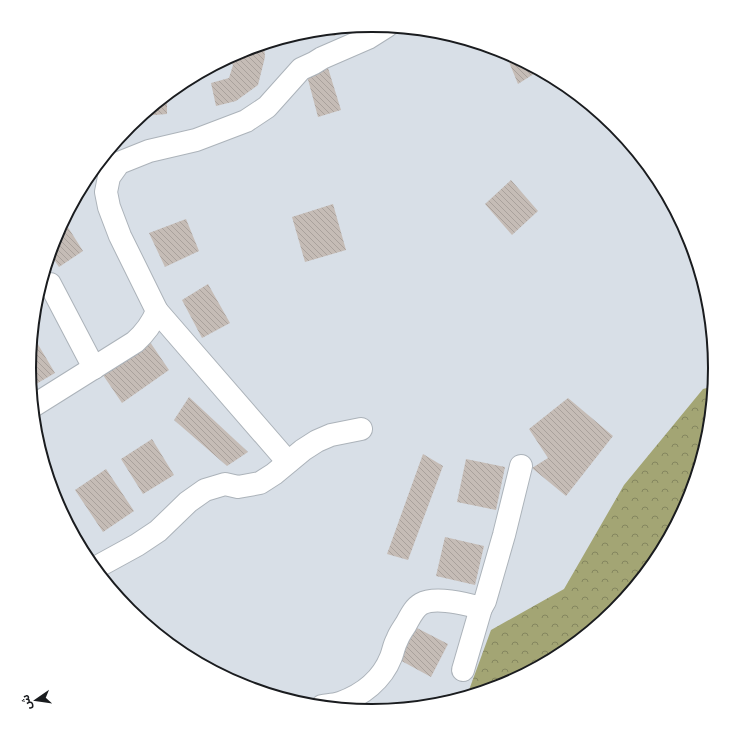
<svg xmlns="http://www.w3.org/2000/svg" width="745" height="736" font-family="Commissioner,'Noto Sans Arabic',sans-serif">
  <defs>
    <pattern id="forest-crowns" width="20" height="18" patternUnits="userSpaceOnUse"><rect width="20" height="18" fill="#a3a574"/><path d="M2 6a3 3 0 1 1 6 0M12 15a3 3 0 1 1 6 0" fill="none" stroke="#84865f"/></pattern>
    <pattern id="building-back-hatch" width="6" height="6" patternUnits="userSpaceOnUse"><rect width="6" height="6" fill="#c5bcb6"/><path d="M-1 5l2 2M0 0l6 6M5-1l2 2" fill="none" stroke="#a9a19c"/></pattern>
  </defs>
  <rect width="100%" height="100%" fill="#d8dfe7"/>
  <polygon fill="url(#forest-crowns)" points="714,386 709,435 689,499 658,559 615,611 563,653 504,685 439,704 380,710 469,690 491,630 564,589 624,485 703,389"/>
  <g fill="url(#building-back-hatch)">
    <polygon points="338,28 335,36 315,31"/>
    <polygon points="448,34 460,38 462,39 453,43"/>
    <polygon points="476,43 490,47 491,49 480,49"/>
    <polygon points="264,44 265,57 258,85 236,101 216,106 211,83 229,78 233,65 228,58 241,51"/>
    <polygon points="505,52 540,70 518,84"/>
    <polygon points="328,68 341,110 318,117 306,72"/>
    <polygon points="167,95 167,114 142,116"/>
    <polygon points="511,180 538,211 512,235 485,204"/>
    <polygon points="333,204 346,250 305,262 292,217"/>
    <polygon points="186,219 199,251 165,267 149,233"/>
    <polygon points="64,221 83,251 59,267 50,254 56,237"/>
    <polygon points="208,284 230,323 202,338 182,300"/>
    <polygon points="33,336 55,373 31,387 30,368"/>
    <polygon points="150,342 169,370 122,403 103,375"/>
    <polygon points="189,397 248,452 227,466 174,420"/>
    <polygon points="568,398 613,436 566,496 532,468 548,458 529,429"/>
    <polygon points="152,439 174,475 143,494 121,459"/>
    <polygon points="423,454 443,466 408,560 387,554"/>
    <polygon points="466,459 505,467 496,510 457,502"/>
    <polygon points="106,469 134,511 103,532 75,490"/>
    <polygon points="445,537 484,546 475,585 436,576"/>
    <polygon points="415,627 448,644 431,677 398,659"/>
  </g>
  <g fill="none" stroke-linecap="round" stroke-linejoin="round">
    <g stroke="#acb3ba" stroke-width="24">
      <g id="minor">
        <polyline points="50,284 94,368"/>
        <polyline points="157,311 288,462"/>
        <path d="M 33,406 L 135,342 C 145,333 152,324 157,311 L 120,236 L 109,207 L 106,192 L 109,177 L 119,163 L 149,151 L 196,140 L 246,121 L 267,107 L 301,69 L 314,63 L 322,58 L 368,38 L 387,26"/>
        <polyline points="95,568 137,545 158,531 188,502 205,490 225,484 238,487 260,483 274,474 303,450 317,441 331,435 361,429"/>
        <polyline points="463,670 481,608"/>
        <path d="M 322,706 C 328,705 334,705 340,703 C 362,695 382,680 391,657 C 393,652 394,645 397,640 C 399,634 403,629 406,624 C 410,617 414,608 421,604 C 435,596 466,604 481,608 L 485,601 L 504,535 L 521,466"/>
      </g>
    </g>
    <use href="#minor" stroke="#fff" stroke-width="22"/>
  </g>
  <path d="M0 0H745V736H0ZM36 368a336 336 0 1 1 672 0a336 336 0 1 1-672 0Z" fill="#fff" fill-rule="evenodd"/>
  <path fill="none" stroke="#1a1c1f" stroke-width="2" d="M36 368a336 336 0 1 1 672 0a336 336 0 1 1-672 0Z"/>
  <g transform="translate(36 700) rotate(257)" stroke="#ffffff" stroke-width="3" paint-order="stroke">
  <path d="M0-3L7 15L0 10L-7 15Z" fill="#1a1c1f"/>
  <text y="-6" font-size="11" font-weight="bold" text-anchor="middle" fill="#1a1c1f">ش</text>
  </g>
</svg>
